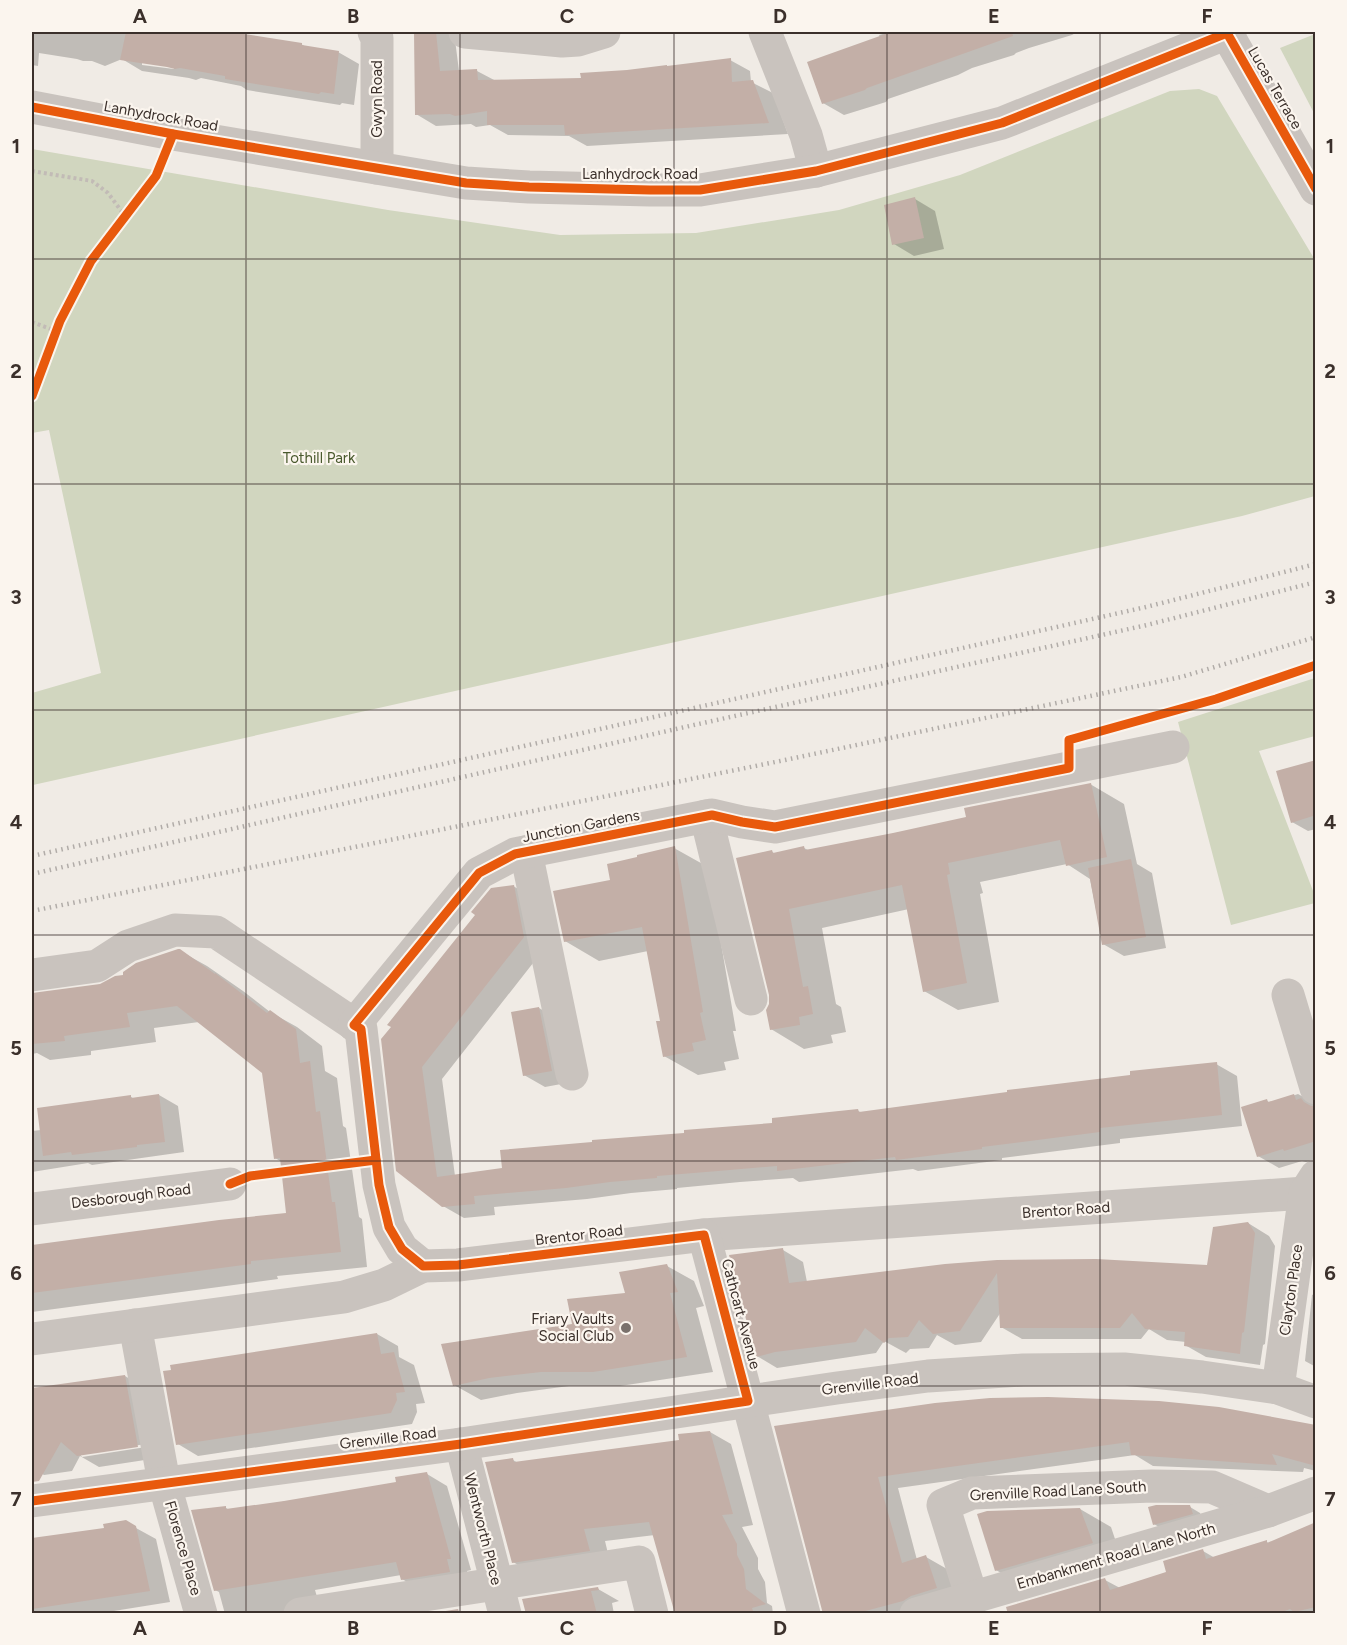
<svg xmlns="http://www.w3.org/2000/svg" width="1347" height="1645" font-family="Figtree,sans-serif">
  <rect width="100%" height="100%" fill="#f0ebe5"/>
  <g fill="#d1d6bf">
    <polygon points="1315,34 1315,115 1280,48"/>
    <polygon points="1199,89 1217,96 1315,260 1315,496 1242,516 33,785 32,776 32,693 101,673 49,430 32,433 32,149 388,210 560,235 696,233 839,210 960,175 1170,91"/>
    <polygon points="1315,678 1315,736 1259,751 1315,896 1315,903 1231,925 1178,722"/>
  </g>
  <g fill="#0003" fill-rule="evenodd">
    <path d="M 32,32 L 223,32 L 301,44 L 306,47 L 338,52 L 359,64 L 354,105 L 342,103 L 340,105 L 247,90 L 241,86 L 201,78 L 196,80 L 189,78 L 142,71 L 122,59 L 105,66 L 92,61 L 83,61 L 77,59 L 39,53 L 38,66 L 32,65 ZM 142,62 L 174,66 L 174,69 L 142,65 Z"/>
    <polygon points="415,32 454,32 459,71 477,71 496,81 582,80 628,71 730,60 750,71 751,82 773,93 788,134 587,146 569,136 508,135 490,125 476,127 471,124 436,126 416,114"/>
    <polygon points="890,32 1077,32 1072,35 1029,48 1016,53 1014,55 972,68 958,75 888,99 886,102 844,115 823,103 880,37 879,35"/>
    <polygon points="915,199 935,211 944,249 914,256 894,244"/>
    <polygon points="1316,762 1316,829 1308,831 1292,822"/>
    <polygon points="1090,784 1124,804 1137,864 1152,873 1166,948 1124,956 1103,944 1090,879 1067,864 980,882 983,893 980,894 999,1002 958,1010 924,991 909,909 822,928 836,1004 841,1007 846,1032 831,1035 833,1043 804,1049 771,1029 772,852 776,854 804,848 810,851 968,818"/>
    <polygon points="674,848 708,867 736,1031 733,1031 739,1059 724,1062 726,1070 698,1075 664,1056 661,1022 648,951 599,961 565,941 611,881"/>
    <polygon points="513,886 534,898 544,949 442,1079 455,1176 504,1169 686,1134 774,1124 858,1111 863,1113 1216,1064 1237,1076 1242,1126 1120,1139 1120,1143 1002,1158 1002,1160 918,1171 913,1169 799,1182 793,1178 740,1182 677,1188 677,1189 631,1193 587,1199 494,1207 495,1215 464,1218 443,1206 383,1040"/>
    <polygon points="180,951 207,966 243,991 270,1012 297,1027 322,1046 325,1071 337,1078 343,1126 346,1128 359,1217 362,1219 367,1267 277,1276 278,1279 32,1312 32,1246 288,1214 282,1162 275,1158 263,1072 199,1022 154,1028 156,1042 91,1051 91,1055 50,1060 37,1053 32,1054 32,995 100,986 125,977"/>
    <polygon points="539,1008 559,1020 572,1082 545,1087 524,1075"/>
    <polygon points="1298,1094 1316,1104 1316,1159 1306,1162 1302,1161 1279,1168 1258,1156 1267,1101 1271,1103"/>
    <polygon points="159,1095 178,1106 184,1152 92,1165 88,1163 32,1172 32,1131 41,1130 130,1096 134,1099"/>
    <polygon points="1248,1223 1269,1236 1275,1246 1265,1344 1263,1345 1260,1365 1206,1357 1185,1345 1186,1342 1167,1340 1149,1329 1141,1339 1022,1339 1001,1327 1001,1312 981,1342 955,1345 937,1335 929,1348 910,1349 906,1353 884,1341 876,1353 777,1368 757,1356 783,1250 803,1262 807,1282 945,1266 1209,1266"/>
    <polygon points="667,1266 694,1281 704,1306 696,1308 713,1372 620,1386 569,1386 517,1393 481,1400 454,1385 574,1325 627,1294"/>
    <polygon points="1316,1293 1316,1367 1305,1361 1312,1295"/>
    <polygon points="377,1334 398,1346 399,1357 414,1365 425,1403 416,1404 417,1412 412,1424 198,1456 178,1444"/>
    <path d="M 125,1376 L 145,1388 L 158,1458 L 99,1467 L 80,1456 L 72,1471 L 44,1475 L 32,1468 L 32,1390 ZM 146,1444 L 146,1447 L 82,1457 L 80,1454 Z"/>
    <polygon points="1316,1426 1316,1471 1304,1468 1303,1472 1153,1466 1135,1455 898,1488 917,1560 926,1557 947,1569 957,1600 922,1614 824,1614 776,1427"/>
    <polygon points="710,1432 731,1444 753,1525 742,1527 758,1558 758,1569 765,1582 767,1603 772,1606 773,1614 676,1614 655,1535 605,1541 610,1562 534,1574 513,1562 513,1460 518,1463 681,1442"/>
    <polygon points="427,1474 447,1486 471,1570 467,1571 470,1583 423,1591 402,1579 401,1575 315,1590 320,1607 307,1614 225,1614 219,1592 215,1590 225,1507 229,1510 398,1484"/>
    <polygon points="1190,1507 1200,1513 1202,1519 1164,1530 1154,1524"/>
    <polygon points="1080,1509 1111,1527 1122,1560 1027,1588 996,1570"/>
    <polygon points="125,1522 156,1539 170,1602 95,1614 32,1614 32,1540 105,1530"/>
    <polygon points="1316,1523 1316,1614 1299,1614 1295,1611 1294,1614 1009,1614 1105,1580 1120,1588 1168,1573 1203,1551 1215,1558 1267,1542 1270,1544"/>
    <polygon points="598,1589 619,1601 612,1603 614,1614 528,1614 524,1600"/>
  </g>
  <g fill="#c3afa7">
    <polygon points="126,32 231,32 302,43 302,45 339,51 334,94 321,92 319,94 225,79 225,76 180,68 175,69 167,67 120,60"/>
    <polygon points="414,32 436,32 440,71 477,69 478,80 581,78 580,73 627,70 667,65 667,66 731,58 732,82 753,80 769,123 565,135 564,125 487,125 487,111 455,116 450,114 415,115"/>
    <polygon points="891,32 1012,32 1013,36 867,88 865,90 822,104 807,62"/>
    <polygon points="915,197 924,238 892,245 884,205"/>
    <polygon points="1316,760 1316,815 1291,823 1276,771"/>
    <polygon points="1091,783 1107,857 1066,866 1060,840 948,863 950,874 947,875 967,983 923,992 902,885 789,909 803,987 808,986 813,1014 799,1017 800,1025 770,1030 766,1010 769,1004 769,995 736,858 772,850 773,853 804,846 805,850 893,833 966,817 964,808"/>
    <polygon points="675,846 703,1012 700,1013 706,1040 692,1043 694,1051 663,1057 656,1021 660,1021 642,927 564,942 553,891 610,880 607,864 637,857 637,855"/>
    <polygon points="1131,859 1146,937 1102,945 1088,868"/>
    <polygon points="514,885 524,937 422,1067 437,1177 502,1168 500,1150 592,1142 592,1140 684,1133 684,1130 772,1123 772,1118 858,1109 859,1112 1007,1092 1007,1090 1130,1075 1130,1071 1217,1062 1222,1115 1100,1128 1100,1132 982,1147 982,1149 896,1160 895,1157 777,1171 777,1166 718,1171 657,1176 657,1178 610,1182 566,1188 474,1196 475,1204 442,1207 396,1171 381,1039 391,1027 387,1025 475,915 471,912 491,888"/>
    <polygon points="178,949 180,949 215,974 215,973 267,1013 270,1010 296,1029 300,1063 310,1061 316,1112 320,1111 332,1202 335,1202 341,1252 251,1261 251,1264 32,1293 32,1245 219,1220 286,1213 280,1158 274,1159 262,1073 177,1006 127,1013 130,1027 64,1036 65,1041 32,1044 32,993 100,984 115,976 123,975 123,972 136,963"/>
    <polygon points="539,1007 552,1071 523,1076 511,1012"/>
    <polygon points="159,1094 165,1142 137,1145 137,1147 72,1155 71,1152 43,1156 37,1108 131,1095 131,1098"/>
    <polygon points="1294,1094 1296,1100 1301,1098 1304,1102 1311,1106 1316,1106 1316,1141 1284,1151 1283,1149 1257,1157 1241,1107 1267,1099 1268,1102"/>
    <polygon points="1248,1222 1255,1233 1244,1332 1242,1333 1240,1354 1184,1346 1185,1332 1145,1329 1132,1313 1120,1328 1000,1328 997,1273 960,1331 933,1334 919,1320 908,1337 889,1338 884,1343 865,1328 856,1342 775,1352 756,1357 729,1255 783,1248 789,1283 945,1264 997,1260 1096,1259 1207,1265 1213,1227"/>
    <polygon points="667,1264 678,1292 670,1293 687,1357 593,1372 541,1372 489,1378 453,1386 441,1344 572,1324 567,1299 625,1293 619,1272"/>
    <polygon points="377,1333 381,1354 394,1352 405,1392 396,1393 397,1400 391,1413 176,1445 163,1371 171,1370 170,1365"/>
    <polygon points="125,1375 138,1447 77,1456 61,1442 39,1481 32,1482 32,1388"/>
    <polygon points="1048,1397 1159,1401 1219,1407 1316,1425 1316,1466 1272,1454 1277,1465 1131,1455 1129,1442 878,1477 902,1563 926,1555 937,1588 911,1596 903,1601 854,1614 823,1614 774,1426 935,1403 990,1398"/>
    <polygon points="710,1431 733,1514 722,1515 737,1544 737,1555 744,1569 746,1589 766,1604 752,1608 754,1614 675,1614 649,1522 584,1529 590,1551 512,1563 485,1462 513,1458 514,1462 679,1440 678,1434"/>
    <polygon points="427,1472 451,1559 447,1559 450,1572 401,1580 396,1562 214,1591 191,1510 226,1506 226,1509 284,1501 396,1482 395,1477"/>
    <polygon points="1156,1505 1190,1505 1193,1514 1153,1525 1148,1507"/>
    <polygon points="1080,1508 1093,1543 995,1571 977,1514 987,1511"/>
    <polygon points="126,1520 136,1526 150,1591 32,1609 32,1538 104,1528 103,1524"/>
    <polygon points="1316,1522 1316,1607 1294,1612 1290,1609 1277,1614 1008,1614 1006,1607 1105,1578 1110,1590 1166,1572 1163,1561 1203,1549 1206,1559 1267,1540 1267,1543"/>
    <polygon points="598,1587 599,1590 591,1591 597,1614 526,1614 522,1599"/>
    <polygon points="458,1609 460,1614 427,1614"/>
  </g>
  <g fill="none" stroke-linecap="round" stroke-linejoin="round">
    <g stroke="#c2bbb6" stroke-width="4" stroke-dasharray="3 3" stroke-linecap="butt">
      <polyline points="32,171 92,181 108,193 125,216"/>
      <polyline points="32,322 56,331"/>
    </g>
    <g stroke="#c9c3be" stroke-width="33">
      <polyline points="374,32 377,38 377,168"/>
      <polyline points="465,32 562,41 578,40 604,32"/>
      <polyline points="765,32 806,135 816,171"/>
      <polyline points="1226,32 1316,189"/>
      <polyline points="32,107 173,134 466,183 529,187 650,190 700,190 816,171 1002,123 1230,32"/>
      <polyline points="706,816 751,999"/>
      <polyline points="526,852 572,1074"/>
      <polyline points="32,975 97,966 128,946 175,930 216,932 361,1029 379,1185 389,1227 402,1249 423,1266 458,1265 704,1235 1305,1193 1316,1190"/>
      <polyline points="1288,995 1316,1088"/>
      <polyline points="354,1025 479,873 515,854 712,815 742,822 775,827 1173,747"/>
      <polyline points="32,1209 230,1184"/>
      <polyline points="704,1235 804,1614"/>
      <polyline points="135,1325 164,1482 201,1614"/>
      <polyline points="32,1339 344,1297 384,1285 423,1266"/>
      <polyline points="1278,1388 1305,1193 1316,1176"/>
      <polyline points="461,1444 505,1614"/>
      <polyline points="32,1501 461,1444 837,1388 928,1376 1023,1370 1124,1369 1202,1377 1278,1388 1316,1402"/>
      <polyline points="972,1598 943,1505 972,1493 1152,1486 1212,1487 1268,1511"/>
      <polyline points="300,1614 639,1562 652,1614"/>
      <polyline points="916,1614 1268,1511 1316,1493"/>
    </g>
    <g stroke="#b1aca8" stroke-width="4.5" stroke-dasharray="1.5 4.5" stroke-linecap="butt">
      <polyline points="32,856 1146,607 1316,564"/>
      <polyline points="32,874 685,727 1147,625 1316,582"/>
      <polyline points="32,911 385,841 785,760 1181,677 1316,637"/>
    </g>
    <g stroke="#fbf5ee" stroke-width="13">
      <g id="cycleway">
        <polyline points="32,107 173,134 466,183 529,187 650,190 700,190 816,171 1002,123 1227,33 1316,189"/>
        <polyline points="32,396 60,321 91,261 156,176 173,134"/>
        <polyline points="230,1184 250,1176 376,1160"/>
        <polyline points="32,1501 461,1444 748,1401 704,1235 458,1265 423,1266 402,1249 389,1227 379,1185 361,1029 354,1025 479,873 515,854 712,815 742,822 775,827 1069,768 1069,740 1216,699 1316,665"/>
      </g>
    </g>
    <use href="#cycleway" stroke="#e8590c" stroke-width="9"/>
  </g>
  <path fill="none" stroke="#3b302b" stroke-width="1.5" stroke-opacity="0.55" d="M 246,32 L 246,1614M 460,32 L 460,1614M 674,32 L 674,1614M 887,32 L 887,1614M 1100,32 L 1100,1614M 32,259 L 1316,259M 32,484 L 1316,484M 32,710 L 1316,710M 32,935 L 1316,935M 32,1161 L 1316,1161M 32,1386 L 1316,1386"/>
  <circle fill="#7a716c" stroke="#fbf5ee" stroke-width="2" cx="626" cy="1328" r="6"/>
  <g text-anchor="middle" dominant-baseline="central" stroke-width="4.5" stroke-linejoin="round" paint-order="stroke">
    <g font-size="15" fill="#3b302b" stroke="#fbf5ee">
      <text transform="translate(1275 88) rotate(60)">Lucas Terrace</text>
      <text transform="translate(377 99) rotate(-90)">Gwyn Road</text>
      <text transform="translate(161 116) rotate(10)">Lanhydrock Road</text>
      <text x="640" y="174">Lanhydrock Road</text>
      <text transform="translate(581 826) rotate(-11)">Junction Gardens</text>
      <text transform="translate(131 1196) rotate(-7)">Desborough Road</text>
      <text transform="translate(1066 1210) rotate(-4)">Brentor Road</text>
      <text transform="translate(579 1235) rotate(-7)">Brentor Road</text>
      <text transform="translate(1291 1290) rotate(-82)">Clayton Place</text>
      <text transform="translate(741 1314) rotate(75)">Cathcart Avenue</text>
      <text transform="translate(870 1384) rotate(-7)">Grenville Road</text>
      <text transform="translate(388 1438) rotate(-7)">Grenville Road</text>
      <text transform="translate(1058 1491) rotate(-3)">Grenville Road Lane South</text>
      <text transform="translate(483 1529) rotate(76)">Wentworth Place</text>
      <text transform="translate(183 1548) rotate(74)">Florence Place</text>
      <text transform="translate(1116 1556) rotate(-16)">Embankment Road Lane North</text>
    </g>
    <g font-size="15" fill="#4a5a2e" stroke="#fbf5ee">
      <text x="319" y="458">Tothill Park</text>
    </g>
    <g font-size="15" fill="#3b302b" stroke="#fbf5ee" text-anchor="end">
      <text x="614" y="1319">Friary Vaults<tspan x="614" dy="17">Social Club</tspan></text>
    </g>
  </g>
  <rect width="1347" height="1645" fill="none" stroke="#fbf5ee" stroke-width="66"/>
  <rect x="33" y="33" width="1281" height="1579" fill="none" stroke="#3b302b" stroke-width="2"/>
  <g font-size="20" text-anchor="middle" font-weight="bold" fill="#3b302b">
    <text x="140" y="23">A</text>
    <text x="353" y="23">B</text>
    <text x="567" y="23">C</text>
    <text x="780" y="23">D</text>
    <text x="994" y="23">E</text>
    <text x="1207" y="23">F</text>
    <text x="16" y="153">1</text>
    <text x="1330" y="153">1</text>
    <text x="16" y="378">2</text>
    <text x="1330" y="378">2</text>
    <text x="16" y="604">3</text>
    <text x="1330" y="604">3</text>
    <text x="16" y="829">4</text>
    <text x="1330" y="829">4</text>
    <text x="16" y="1055">5</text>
    <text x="1330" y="1055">5</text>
    <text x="16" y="1280">6</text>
    <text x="1330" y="1280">6</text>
    <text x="16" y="1506">7</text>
    <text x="1330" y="1506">7</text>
    <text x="140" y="1635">A</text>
    <text x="353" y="1635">B</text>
    <text x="567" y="1635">C</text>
    <text x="780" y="1635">D</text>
    <text x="994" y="1635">E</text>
    <text x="1207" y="1635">F</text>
  </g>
</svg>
